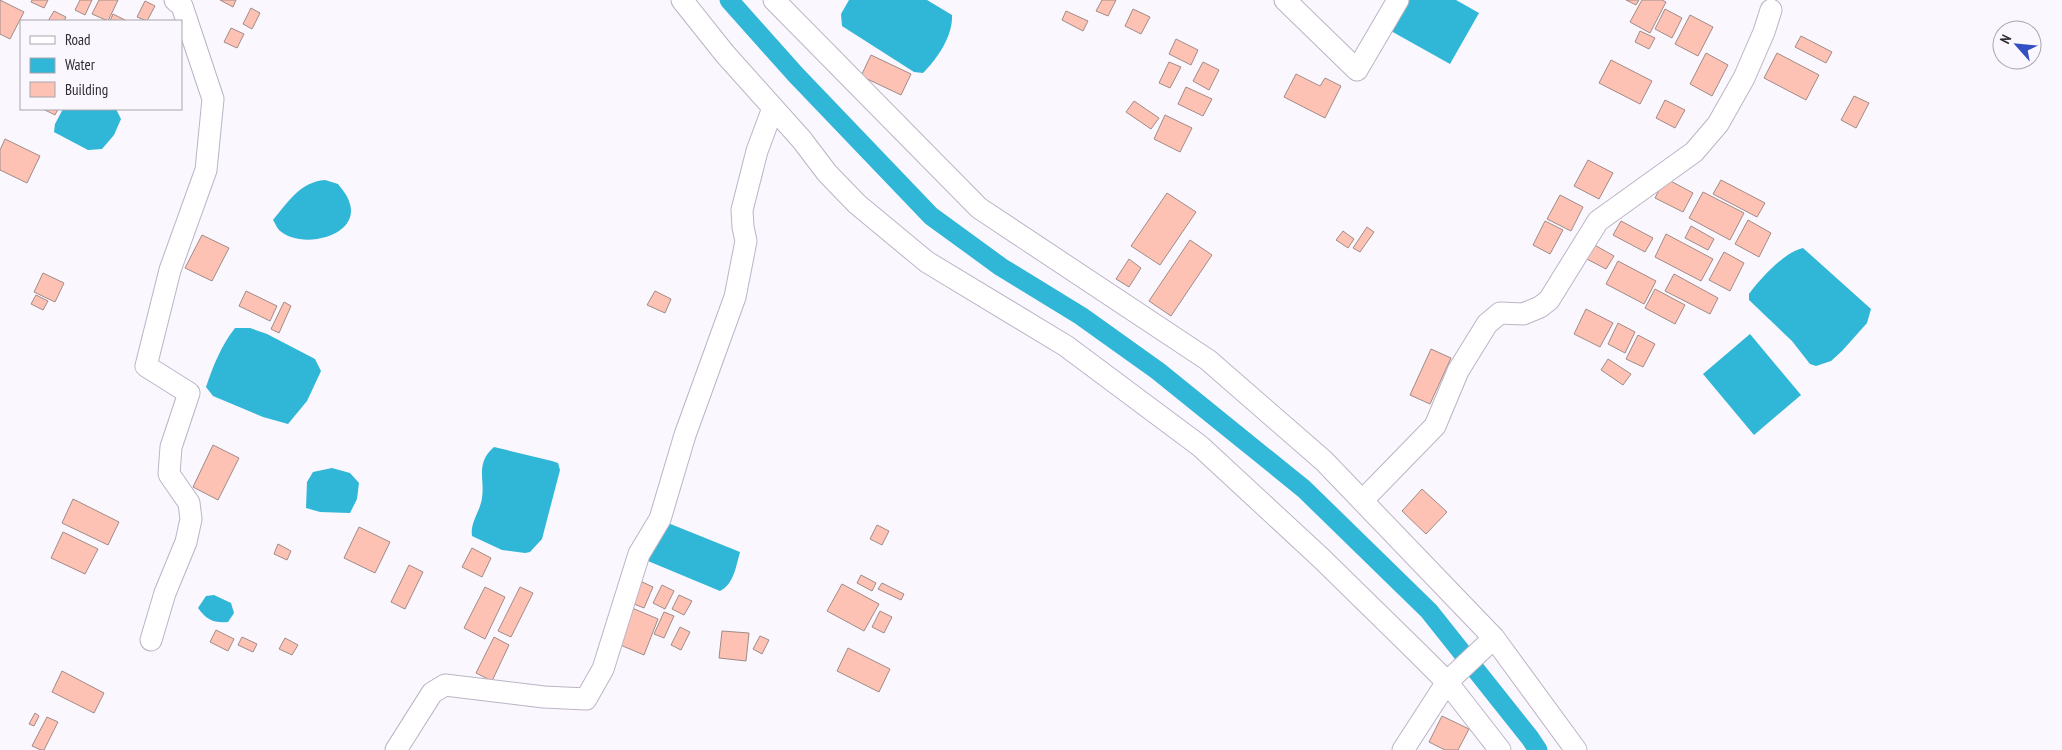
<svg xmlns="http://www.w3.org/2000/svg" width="2062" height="750" font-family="'PT Sans Narrow',sans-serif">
  <rect width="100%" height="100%" fill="#faf7fe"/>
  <g fill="#30b6d6">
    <path d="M 849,0 L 927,0 L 952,15 C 953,36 937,59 923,73 L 914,72 L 842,26 L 841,14 Z"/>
    <polygon points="1409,0 1456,0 1479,13 1450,64 1391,31"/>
    <polygon points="63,109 116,109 121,119 114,135 102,149 88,150 54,132 55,124"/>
    <path d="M 325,180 L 338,184 C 342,189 347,195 349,201 C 363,236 301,251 279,230 C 277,228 275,223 273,220 C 288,202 300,182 325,180 Z"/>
    <path d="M 1803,248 L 1871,309 L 1867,323 L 1842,351 L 1831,361 L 1816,366 L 1810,364 L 1792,341 L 1749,300 L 1749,294 C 1760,279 1784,252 1803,248 Z"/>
    <path d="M 235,328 L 250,328 L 267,334 L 315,359 L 321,371 L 307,401 L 288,424 L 263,417 L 213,396 L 206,387 C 213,366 221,346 235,328 Z"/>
    <polygon points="1750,334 1801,395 1754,435 1703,374"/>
    <path d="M 494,447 L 552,461 L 558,463 L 560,470 L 542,539 L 530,552 L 525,553 L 502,550 L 472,536 C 470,522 480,512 482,498 C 485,479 475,463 494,447 Z"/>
    <polygon points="332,468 350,473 359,483 357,499 350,513 320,512 306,508 307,482 313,472"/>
    <path d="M 668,523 L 740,552 C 736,566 734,584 720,591 L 648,561 L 656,538 Z"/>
    <path d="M 214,595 L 231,603 L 234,613 L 228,622 C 213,623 207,620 198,608 L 206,596 Z"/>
  </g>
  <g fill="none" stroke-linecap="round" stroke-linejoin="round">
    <polyline stroke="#30b6d6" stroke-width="19" points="729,0 796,75 931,216 1001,267 1081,316 1158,371 1304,489 1429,611 1530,738 1538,750"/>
  </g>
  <g fill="#fdc2b4" stroke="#a18b86">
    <polygon points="0,0 24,12 10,39 0,34"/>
    <polygon points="32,0 48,0 44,8 31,2"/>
    <polygon points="80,0 92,0 85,15 75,10"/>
    <polygon points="99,0 118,0 108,21 92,14"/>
    <polygon points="220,0 236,0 233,7"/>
    <polygon points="1102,0 1116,0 1108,16 1096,11"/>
    <polygon points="1626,0 1639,0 1636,5"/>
    <polygon points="1642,0 1662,0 1666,2 1650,33 1630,22"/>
    <polygon points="145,1 155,6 147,21 137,17"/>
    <polygon points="251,8 260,13 252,29 243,24"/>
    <polygon points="1133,9 1150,17 1141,34 1125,26"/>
    <polygon points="1665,9 1682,18 1672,38 1655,29"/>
    <polygon points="54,11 66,17 64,21 48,21"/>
    <polygon points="1066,11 1088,21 1083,31 1062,20"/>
    <polygon points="113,14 127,21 110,21"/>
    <polygon points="1690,15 1713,27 1698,56 1675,44"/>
    <polygon points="231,28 244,34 237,48 224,42"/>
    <polygon points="1640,31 1655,38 1649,49 1635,42"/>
    <polygon points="1801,36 1832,52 1826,63 1795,47"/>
    <polygon points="1176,39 1198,50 1191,65 1169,54"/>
    <polygon points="1706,53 1728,65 1712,96 1690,84"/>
    <polygon points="1777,53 1819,75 1806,100 1764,78"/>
    <polygon points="871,55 911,74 901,95 861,76"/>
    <polygon points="1611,60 1652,81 1640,104 1599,83"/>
    <polygon points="1169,62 1181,67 1170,88 1159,83"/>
    <polygon points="1203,62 1219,70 1209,90 1193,81"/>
    <polygon points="1296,74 1320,86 1325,78 1341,86 1325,118 1284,97"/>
    <polygon points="1186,87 1212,99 1203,116 1178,104"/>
    <polygon points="1854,96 1869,103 1856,128 1841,120"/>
    <polygon points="1665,100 1685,110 1675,128 1656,118"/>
    <polygon points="1134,101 1159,118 1151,129 1126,112"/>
    <polygon points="43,109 58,109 55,115"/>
    <polygon points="1165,115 1192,128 1180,152 1154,139"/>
    <polygon points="5,139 40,156 27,183 0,170 0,150"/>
    <polygon points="1588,160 1613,173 1599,199 1574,186"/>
    <polygon points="1665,178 1693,193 1683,212 1655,198"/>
    <polygon points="1721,180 1765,203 1757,217 1713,194"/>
    <polygon points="1703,192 1744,213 1730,240 1689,218"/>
    <polygon points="1167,193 1196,212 1160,265 1131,246"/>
    <polygon points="1560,195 1583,207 1571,231 1547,219"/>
    <polygon points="1748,220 1771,233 1759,257 1735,244"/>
    <polygon points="1545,221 1563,230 1550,254 1533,245"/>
    <polygon points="1621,221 1653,238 1645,252 1613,235"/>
    <polygon points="1691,226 1714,239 1708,250 1685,238"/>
    <polygon points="1367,227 1374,232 1360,252 1353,248"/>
    <polygon points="1343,231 1354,239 1348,248 1336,240"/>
    <polygon points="1666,234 1713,259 1701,281 1655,257"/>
    <polygon points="202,235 229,248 212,281 185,268"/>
    <polygon points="1190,240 1212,255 1171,316 1149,301"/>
    <polygon points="1591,243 1614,256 1606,269 1583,257"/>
    <polygon points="1724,252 1744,263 1730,291 1709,280"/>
    <polygon points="1129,259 1141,268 1129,287 1116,279"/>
    <polygon points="1618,261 1656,281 1644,304 1606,284"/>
    <polygon points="43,273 64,283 55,302 34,292"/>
    <polygon points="1674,274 1718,298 1710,314 1665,291"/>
    <polygon points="1655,289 1685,305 1675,324 1645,308"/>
    <polygon points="246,291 277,306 270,321 239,306"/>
    <polygon points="655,291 671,299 665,313 647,305"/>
    <polygon points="36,295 48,301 43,310 31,304"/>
    <polygon points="284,302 291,306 279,333 271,329"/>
    <polygon points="1586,309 1613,323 1600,347 1574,334"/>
    <polygon points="1618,323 1635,332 1625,353 1608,344"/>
    <polygon points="1638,335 1655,344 1643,367 1626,359"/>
    <polygon points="1431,349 1451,358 1430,404 1410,395"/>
    <polygon points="1608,359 1631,374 1623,385 1601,370"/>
    <polygon points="213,445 239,458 218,500 193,487"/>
    <polygon points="1422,489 1447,512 1426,534 1402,511"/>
    <polygon points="73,499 119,522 108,545 62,523"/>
    <polygon points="877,525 889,531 882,545 870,539"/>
    <polygon points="359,527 390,542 375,573 344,558"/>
    <polygon points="63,532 98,549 85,574 51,558"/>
    <polygon points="278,544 291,551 287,560 274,554"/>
    <polygon points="472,548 491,558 482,577 462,567"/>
    <polygon points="409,565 423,572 405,609 391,602"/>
    <polygon points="861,575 876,583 872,591 857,583"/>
    <polygon points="638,580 653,587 644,608 629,602"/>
    <polygon points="882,583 904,594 901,600 878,589"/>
    <polygon points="842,584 879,604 864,631 827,611"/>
    <polygon points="662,585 674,591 665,609 653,603"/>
    <polygon points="485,587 505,597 485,639 464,628"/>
    <polygon points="520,587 533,593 511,637 498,631"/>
    <polygon points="679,595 692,601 684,615 672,609"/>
    <polygon points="632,608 658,619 644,655 618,644"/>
    <polygon points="880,611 892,617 884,633 872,627"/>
    <polygon points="664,612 674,616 664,638 654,634"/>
    <polygon points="680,627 690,632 681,650 671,645"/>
    <polygon points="216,630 234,639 228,651 210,642"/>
    <polygon points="722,631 749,633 746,661 719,658"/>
    <polygon points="760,636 769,640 762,654 753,649"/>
    <polygon points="242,637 257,644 253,652 238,645"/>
    <polygon points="494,637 509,645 492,681 476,673"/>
    <polygon points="285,638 298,645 292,655 279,649"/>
    <polygon points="848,648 890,669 879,692 837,671"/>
    <polygon points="62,671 104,693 94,713 52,692"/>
    <polygon points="35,713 39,716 34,726 29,724"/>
    <polygon points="1442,716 1469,729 1458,750 1445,750 1429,742"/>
    <polygon points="47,717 58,722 44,750 41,750 32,746"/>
  </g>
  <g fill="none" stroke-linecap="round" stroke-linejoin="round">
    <g stroke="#bcb4c6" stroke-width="23">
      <g id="street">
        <polyline points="682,0 725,54 802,140 827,173 857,204 927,262 1066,346 1200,446 1321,558 1418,653 1447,682 1500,750"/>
        <polyline points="774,0 979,208 1208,360 1324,461 1494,638 1576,750"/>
        <polyline points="1285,0 1357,70 1398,0"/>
        <polyline points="1363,500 1435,426 1458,371 1487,324 1500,313 1523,314 1540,307 1549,300 1598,221 1694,152 1718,124 1744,78 1764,32 1771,10"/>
        <polyline points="151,640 165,593 186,542 191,519 189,503 169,474 171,447 189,393 146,366 170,270 206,170 213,99 182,6 175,0"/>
        <polyline points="396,750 432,693 445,685 544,697 586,699 603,669 639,554 660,519 685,435 735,297 746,241 743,227 742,210 757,151 773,108"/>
        <polyline points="1403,750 1447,682 1494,638"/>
      </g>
    </g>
    <use href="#street" stroke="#fff" stroke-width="21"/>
  </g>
  <rect x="20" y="20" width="162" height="90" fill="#faf7fe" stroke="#a8a5ac"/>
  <rect x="30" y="36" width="25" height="8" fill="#ffffff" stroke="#a8a5ac"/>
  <text x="65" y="45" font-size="15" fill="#2e2b32">Road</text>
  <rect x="30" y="58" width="25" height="15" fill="#30b6d6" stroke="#a8a5ac"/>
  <text x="65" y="70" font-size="15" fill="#2e2b32">Water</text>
  <rect x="30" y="82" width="25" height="15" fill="#fdc2b4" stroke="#a8a5ac"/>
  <text x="65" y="95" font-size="15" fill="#2e2b32">Building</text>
  <g transform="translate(2017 45) rotate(297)"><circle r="24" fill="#faf7fe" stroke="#a8a5ac"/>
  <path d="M0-4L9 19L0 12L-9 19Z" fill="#344fc1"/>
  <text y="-8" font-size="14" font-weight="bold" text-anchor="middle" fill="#2e2b32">N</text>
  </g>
</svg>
